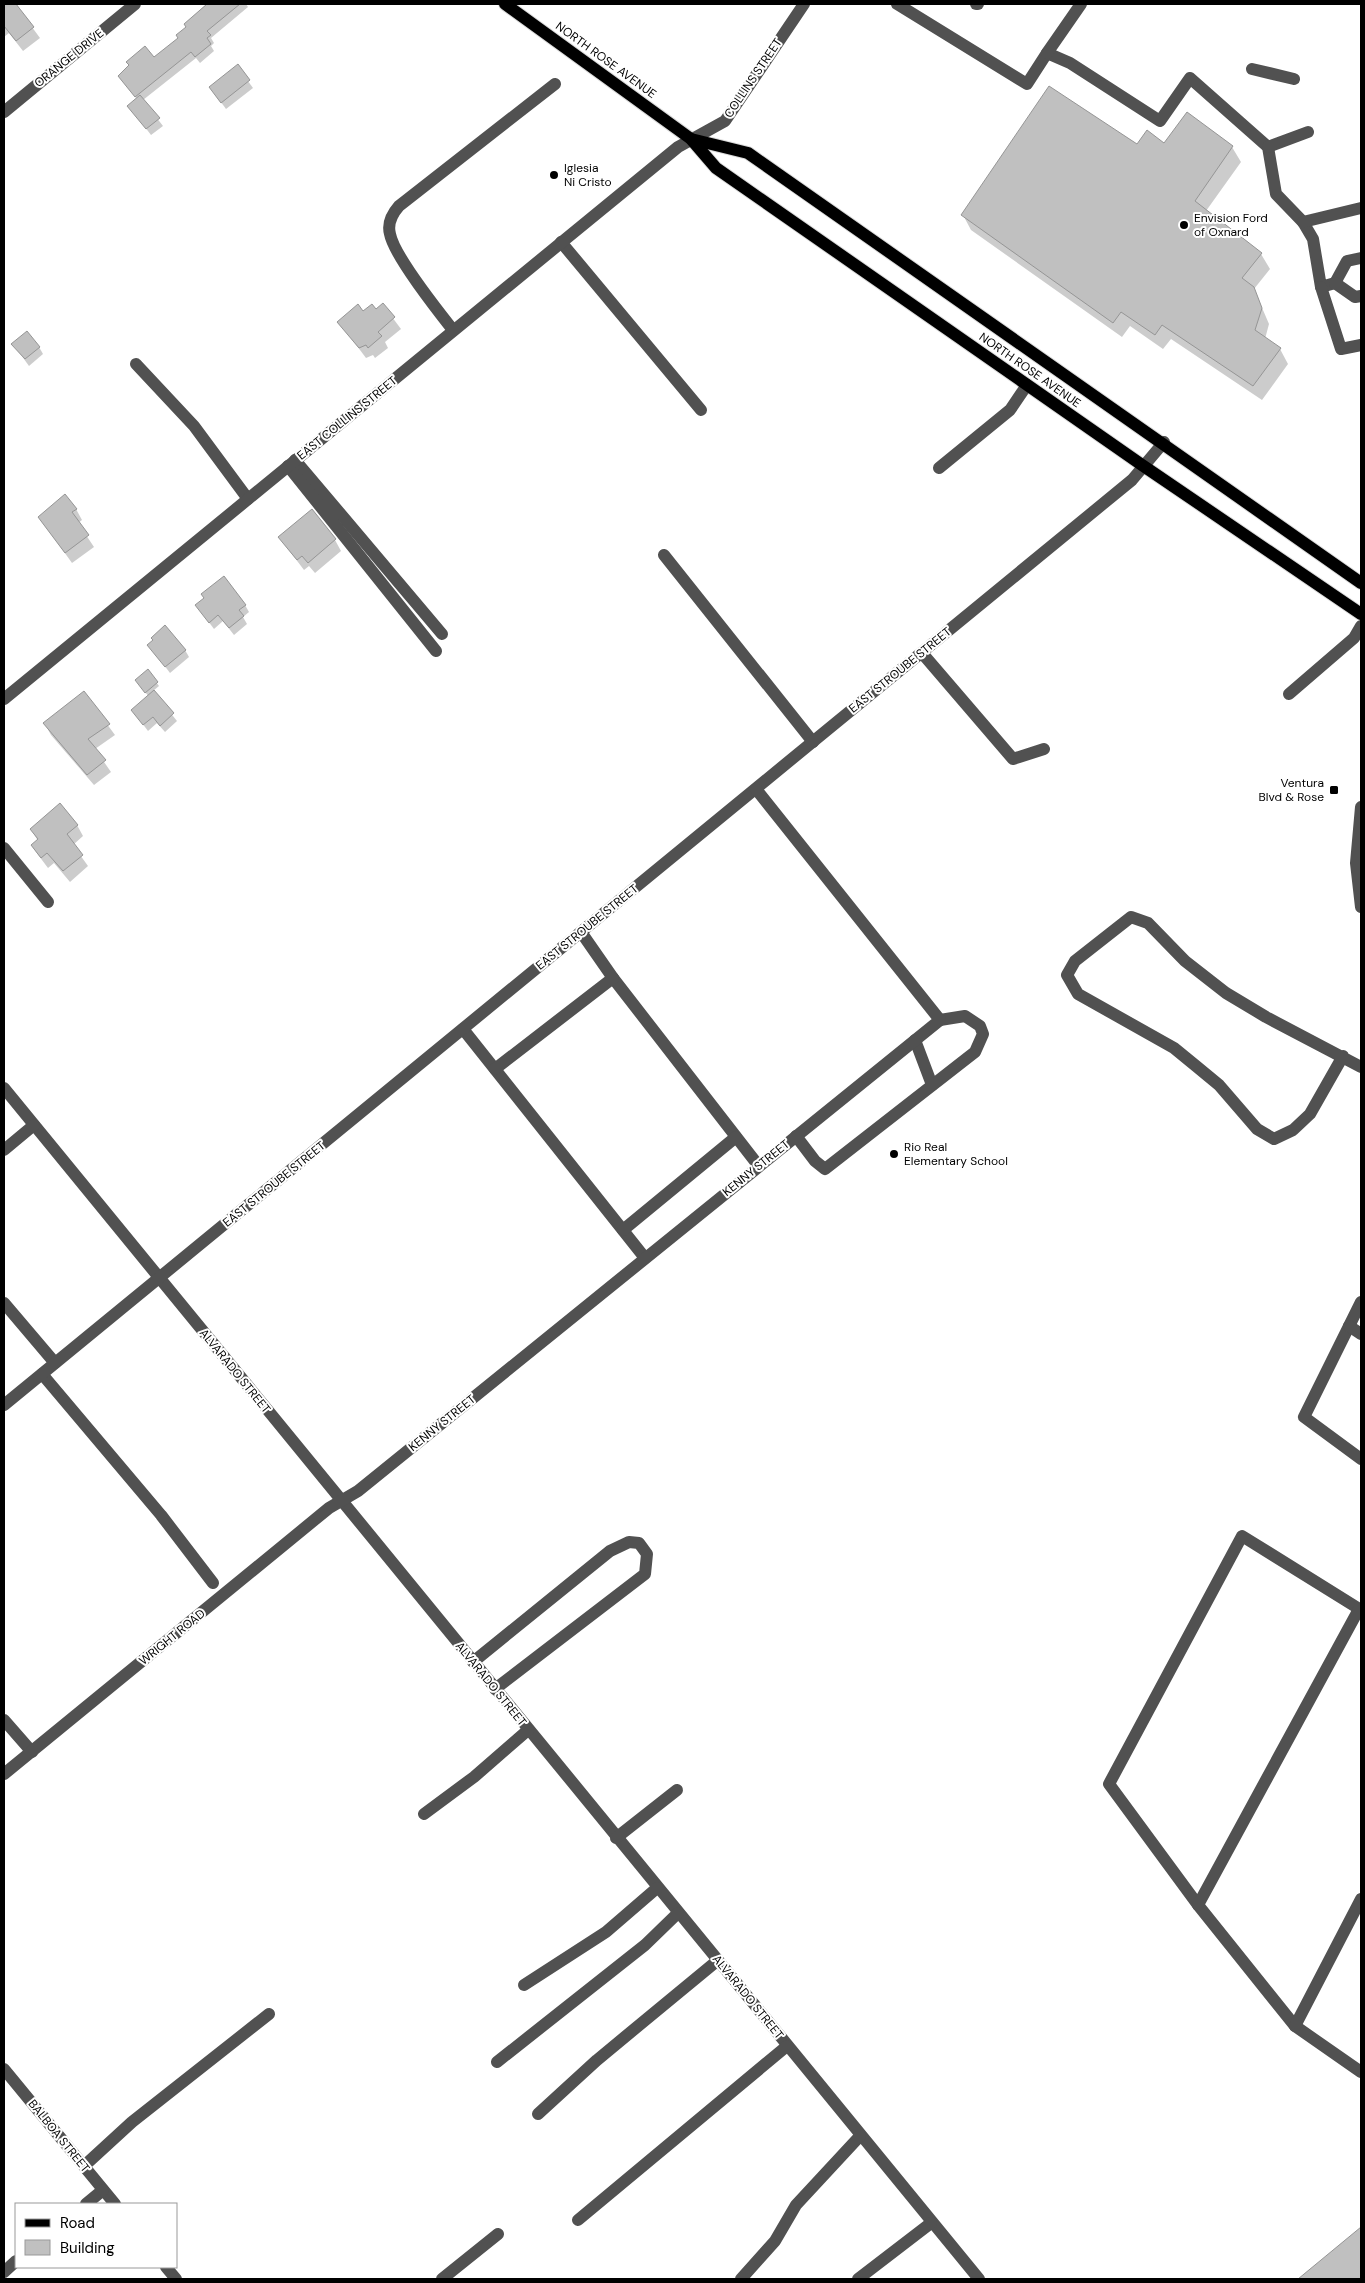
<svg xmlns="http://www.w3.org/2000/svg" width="1365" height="2283" font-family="'DM Sans',sans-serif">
  <rect width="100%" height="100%" fill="#fff"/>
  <g fill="#0003">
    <polygon points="4,4 15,4 40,38 23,51 9,33 4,37"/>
    <polygon points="207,4 246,4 248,7 211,38 214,43 211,46 214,51 200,63 196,58 143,100 163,126 151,135 129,106 137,99 119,76 154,59 179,38 187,28 185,24"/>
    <polygon points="237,66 253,88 226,109 215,94"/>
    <polygon points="1187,114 1232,147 1241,162 1206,211 1261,254 1270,269 1254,289 1269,324 1265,339 1280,349 1288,364 1262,400 1171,339 1163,349 1130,326 1122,337 971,230 963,215 1138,146 1164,145"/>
    <polygon points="383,305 401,329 385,342 388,348 375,358 373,355 366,358 339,322 363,312 376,310"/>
    <polygon points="13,344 39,347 43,354 29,366"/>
    <polygon points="76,509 82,520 78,523 94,547 72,563 39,517"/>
    <polygon points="279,537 335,540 341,551 315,573 309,566 304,570"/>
    <polygon points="196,605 245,605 249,612 243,617 247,624 234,635 223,621 214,629"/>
    <polygon points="149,645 185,650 189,657 170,673"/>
    <polygon points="148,671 159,686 153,691 177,721 165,732 157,723 148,731 133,711 149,697 138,683"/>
    <polygon points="84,693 115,735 95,749 111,772 94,785 51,735 45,724"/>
    <polygon points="77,825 83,836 73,845 88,866 70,882 54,863 48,868 39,856 32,846 38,841 31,829"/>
    <polygon points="1361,2229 1361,2279 1300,2279"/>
  </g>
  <g fill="#c0c0c0" stroke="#959595">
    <polygon points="4,4 16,4 34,27 16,41 4,26"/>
    <polygon points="207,4 240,4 207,31 211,35 207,38 211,44 195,57 191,52 135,97 118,76 129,65 126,62 145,46 154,57 178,38 176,35 186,27 184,24"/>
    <polygon points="238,64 250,80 221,103 209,87"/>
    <polygon points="1049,86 1137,144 1147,130 1164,143 1187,112 1233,146 1195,201 1262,253 1242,278 1254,287 1262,308 1255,330 1281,348 1253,386 1162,325 1155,335 1121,312 1113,323 961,215"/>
    <polygon points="140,95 160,118 146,129 127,106"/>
    <polygon points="383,303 395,317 378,332 382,336 368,348 366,345 359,348 337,322 358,304 363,311 372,304 376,309"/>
    <polygon points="27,331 40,347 25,359 11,344"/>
    <polygon points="65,494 77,509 72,512 89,535 65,553 38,517"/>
    <polygon points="312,509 336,539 308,563 302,556 297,560 278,537"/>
    <polygon points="224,576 246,605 239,610 244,616 229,628 218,615 209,623 195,605 204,598 201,594"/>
    <polygon points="165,625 186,650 165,667 147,645 153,640 151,638"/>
    <polygon points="148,669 158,682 145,693 135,680"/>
    <polygon points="154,690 174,713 160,726 153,717 143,725 131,710"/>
    <polygon points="84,691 110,724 88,739 106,760 87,775 43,723"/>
    <polygon points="60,803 78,825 67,834 83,855 63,871 47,853 41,858 31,845 38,839 30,829"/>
    <polygon points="1361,2227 1361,2279 1298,2279"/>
  </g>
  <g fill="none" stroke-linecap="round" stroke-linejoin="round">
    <g stroke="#dbdbdb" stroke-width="14">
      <g id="major">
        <polyline points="505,4 691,139 716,168 1142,465 1361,614"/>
        <polyline points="691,139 748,153 1361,583"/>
      </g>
    </g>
    <g stroke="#515151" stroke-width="12">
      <polyline points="897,4 1027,84 1047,53 1070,63 1160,121 1190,78 1268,147 1276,194 1303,222 1313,239 1321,287 1335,283 1347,261 1361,258"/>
      <polyline points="976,4 978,4"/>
      <polyline points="1047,53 1081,4"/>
      <polyline points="1252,69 1294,79"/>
      <polyline points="4,112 135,4"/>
      <polyline points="1268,147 1308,132"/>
      <polyline points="1303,222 1361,208"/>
      <polyline points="561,242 701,410"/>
      <polyline points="1335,283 1355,297 1361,296"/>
      <polyline points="1321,287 1341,349 1361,345"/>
      <path d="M 453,330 C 438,311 394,256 390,234 C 387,223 392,214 399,206 L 555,84"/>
      <polyline points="136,364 194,426 248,499"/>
      <polyline points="295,460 442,634"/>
      <polyline points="288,466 436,651"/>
      <polyline points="939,468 1010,410 1027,385"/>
      <polyline points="664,555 813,742"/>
      <polyline points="922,653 1013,759 1044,749"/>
      <polyline points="1289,694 1354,638 1361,626"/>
      <polyline points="4,699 678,147 725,121 804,4"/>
      <polyline points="1361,807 1356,863 1361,907"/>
      <polyline points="4,848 48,902"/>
      <polyline points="581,932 613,978 758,1165"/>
      <polyline points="463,1029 645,1258"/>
      <polyline points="915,1040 932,1085"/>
      <polyline points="1343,1056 1310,1114 1293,1130 1274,1139 1257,1129 1219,1085 1196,1066 1174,1048 1078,994 1067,975 1075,961 1131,917 1148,923 1185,961 1226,993 1266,1017 1361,1067"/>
      <polyline points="495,1069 613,978"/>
      <polyline points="4,1088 979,2279"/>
      <polyline points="796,1136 815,1161 825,1169 975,1052 983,1034 980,1026 965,1016 940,1020"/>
      <polyline points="4,1150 34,1125"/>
      <polyline points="623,1230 736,1137"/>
      <polyline points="1361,1302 1304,1417 1361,1459"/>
      <polyline points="4,1303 55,1363"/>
      <polyline points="1349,1326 1361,1334"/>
      <polyline points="42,1374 161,1515 213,1583"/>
      <polyline points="4,1405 1132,480 1164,442"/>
      <polyline points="1361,1610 1242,1536 1109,1784 1198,1905 1295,2026 1361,2072"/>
      <polyline points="473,1662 610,1551 629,1542 639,1543 647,1554 645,1574 495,1689"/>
      <polyline points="4,1720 32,1752"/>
      <polyline points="4,1774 329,1508 358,1491 940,1020 756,789"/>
      <polyline points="424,1814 474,1777 528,1730"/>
      <polyline points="616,1838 677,1790"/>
      <polyline points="1198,1905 1359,1609"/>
      <polyline points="524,1985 606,1932 657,1888"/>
      <polyline points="1295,2026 1361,1899"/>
      <polyline points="497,2062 645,1945 678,1913"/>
      <polyline points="4,2069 115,2204"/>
      <polyline points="538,2114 597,2060 718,1960"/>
      <polyline points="84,2166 132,2122 269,2014"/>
      <polyline points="86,2204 103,2190"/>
      <polyline points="578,2220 787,2046"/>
      <polyline points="166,2267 176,2279"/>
      <polyline points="4,2272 16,2261"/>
      <polyline points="442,2279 498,2234"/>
      <polyline points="741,2279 775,2241 796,2205 860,2136"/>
      <polyline points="858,2279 931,2223"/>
    </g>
    <use href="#major" stroke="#000" stroke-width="12"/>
  </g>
  <g fill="#000" stroke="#fff" stroke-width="2">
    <circle cx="554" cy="175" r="5"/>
    <circle cx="1184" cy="225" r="5"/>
    <rect x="1329" y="785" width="10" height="10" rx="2.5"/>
    <circle cx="894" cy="1154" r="5"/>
  </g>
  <g text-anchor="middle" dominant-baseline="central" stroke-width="4" stroke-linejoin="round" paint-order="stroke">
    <g font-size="12" fill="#000" stroke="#fff">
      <text transform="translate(69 58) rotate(-39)">ORANGE DRIVE</text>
      <text transform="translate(606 60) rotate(36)">NORTH ROSE AVENUE</text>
      <text transform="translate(753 78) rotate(-56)">COLLINS STREET</text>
      <text transform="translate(1030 370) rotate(35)">NORTH ROSE AVENUE</text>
      <text transform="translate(347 418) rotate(-39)">EAST COLLINS STREET</text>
      <text transform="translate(900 670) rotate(-39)">EAST STROUBE STREET</text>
      <text transform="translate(587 927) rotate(-39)">EAST STROUBE STREET</text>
      <text transform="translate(756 1168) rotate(-39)">KENNY STREET</text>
      <text transform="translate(274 1184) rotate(-39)">EAST STROUBE STREET</text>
      <text transform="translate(235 1371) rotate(51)">ALVARADO STREET</text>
      <text transform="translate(442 1423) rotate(-39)">KENNY STREET</text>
      <text transform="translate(172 1637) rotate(-39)">WRIGHT ROAD</text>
      <text transform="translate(491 1684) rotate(51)">ALVARADO STREET</text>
      <text transform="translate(748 1997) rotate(51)">ALVARADO STREET</text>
      <text transform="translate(59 2136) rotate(51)">BALBOA STREET</text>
    </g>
    <g font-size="12" fill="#000" stroke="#fff" text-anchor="start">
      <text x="564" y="168">Iglesia<tspan x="564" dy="14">Ni Cristo</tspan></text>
      <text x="1194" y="218">Envision Ford<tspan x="1194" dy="14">of Oxnard</tspan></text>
      <text x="1324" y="783" text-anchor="end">Ventura<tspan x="1324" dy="14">Blvd &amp; Rose</tspan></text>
      <text x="904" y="1147">Rio Real<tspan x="904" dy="14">Elementary School</tspan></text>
    </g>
  </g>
  <rect width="1365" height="2283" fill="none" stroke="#000000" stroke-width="10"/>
  <rect x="15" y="2203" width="162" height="65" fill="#ffffff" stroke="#999999"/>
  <rect x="25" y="2219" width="25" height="8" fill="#000000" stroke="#999999"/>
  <text x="60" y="2228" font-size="15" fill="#000000">Road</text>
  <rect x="25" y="2240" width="25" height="15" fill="#c0c0c0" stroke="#999999"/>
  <text x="60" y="2253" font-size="15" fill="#000000">Building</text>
</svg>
